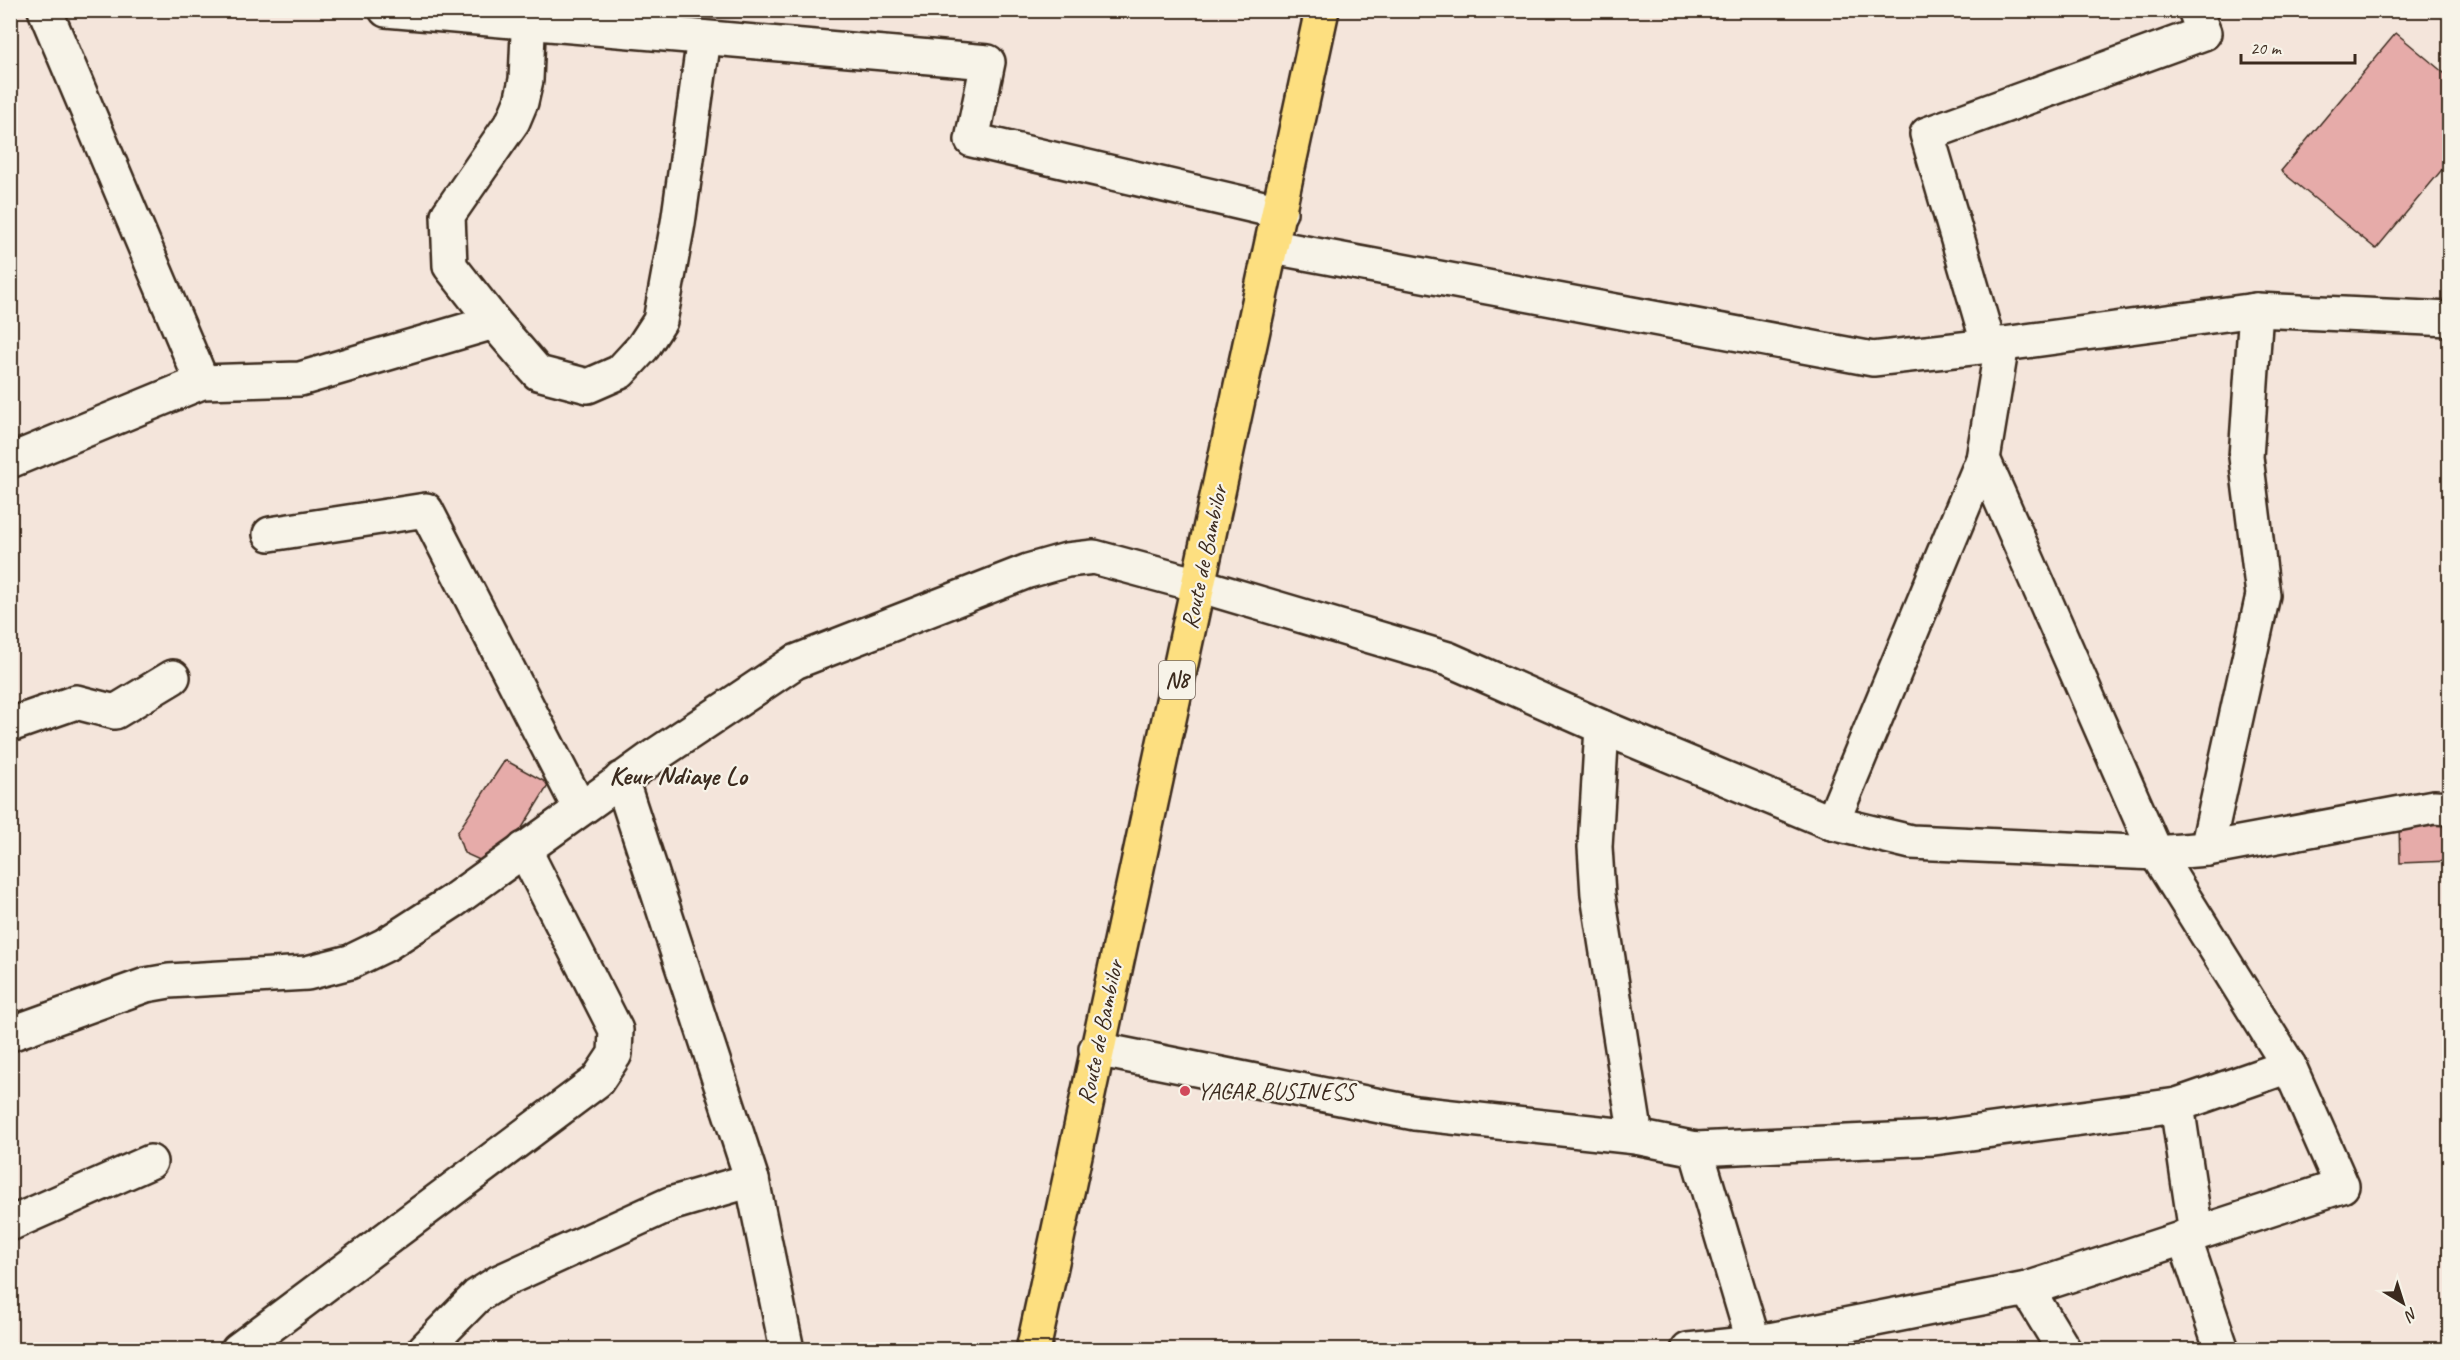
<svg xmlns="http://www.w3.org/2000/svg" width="2460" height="1360" font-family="Caveat,sans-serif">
  <rect width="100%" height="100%" fill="#f4e5db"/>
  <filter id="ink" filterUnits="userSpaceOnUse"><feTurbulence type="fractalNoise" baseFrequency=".0167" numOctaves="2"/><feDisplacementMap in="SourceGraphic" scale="12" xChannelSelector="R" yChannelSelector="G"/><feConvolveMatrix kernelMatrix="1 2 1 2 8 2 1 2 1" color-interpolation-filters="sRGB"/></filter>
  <g filter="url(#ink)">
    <g fill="#e6aba9" stroke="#3b2a1e" stroke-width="1.5">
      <polygon points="2396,33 2450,78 2450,160 2376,249 2281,171"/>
      <polygon points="505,760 549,784 506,854 484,862 464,853 457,833"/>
      <polygon points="2450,823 2450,861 2400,863 2399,825"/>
    </g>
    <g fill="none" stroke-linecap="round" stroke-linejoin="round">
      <g stroke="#3b2a1e" stroke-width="38">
        <g id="minor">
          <polyline points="45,10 202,382"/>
          <polyline points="386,10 988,62 972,140 1280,212"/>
          <polyline points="529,10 526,80 521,102 513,121 448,215 450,266 494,322 538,373 588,386 620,372 643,347 660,321 678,223 704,38"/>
          <polyline points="1273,247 1873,359 1989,346 2256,310 2450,319"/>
          <polyline points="1989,346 1927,134 2204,33 2195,10"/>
          <polyline points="10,461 202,382 300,379 494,322"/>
          <polyline points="270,534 426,510 580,809"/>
          <polyline points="10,725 76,702 115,712 173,677"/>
          <polyline points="1602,727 1595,847 1598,895 1636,1137"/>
          <polyline points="621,779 752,1180 787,1350"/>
          <polyline points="1832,823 1983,459 2002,344"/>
          <polyline points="2207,849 2263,595 2246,457 2256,310"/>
          <polyline points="10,1034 146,985 169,981 307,973 350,962 385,945 453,901 656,755 795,662 1028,571 1067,560 1094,557 1198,585 1448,659 1602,727 1832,823 1911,842 2156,853 2207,849 2434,807 2450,808"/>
          <polyline points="1096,1049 1415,1113 1636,1137 1696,1149 1934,1138 2177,1105 2289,1066"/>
          <polyline points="2177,1105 2196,1233"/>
          <polyline points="1696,1149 1756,1350"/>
          <polyline points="10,1224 150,1162"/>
          <polyline points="2184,1237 2222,1350"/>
          <polyline points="2027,1289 2064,1350"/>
          <polyline points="238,1350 597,1081 615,1054 616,1030 524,849"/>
          <polyline points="424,1350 477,1296 499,1282 670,1204 752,1180"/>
          <polyline points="1688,1350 1754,1343 2027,1289 2342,1186 2289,1066 2156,853 1983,459"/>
        </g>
      </g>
      <g stroke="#3b2a1e" stroke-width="38">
        <path id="major" d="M 1033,1350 C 1126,902 1229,457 1322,10"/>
      </g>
      <use href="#minor" stroke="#f7f3e8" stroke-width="33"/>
      <use href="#major" stroke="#fddf80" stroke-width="33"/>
    </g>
  </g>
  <circle fill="#d1495b" stroke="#f7f3e8" stroke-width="2" cx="1185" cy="1091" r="6"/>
  <g text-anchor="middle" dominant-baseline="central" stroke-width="4.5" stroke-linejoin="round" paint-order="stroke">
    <rect fill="#f7f3e8" stroke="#73665b" stroke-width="1.5" x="1159" y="661" width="36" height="38" rx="4.5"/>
    <g font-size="22" font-weight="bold" fill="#3b2a1e">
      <text x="1177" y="680">N8</text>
    </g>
    <g font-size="24" fill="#3b2a1e" stroke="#f7f3e8">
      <text transform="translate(1204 557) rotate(-78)">Route de Bambilor</text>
      <text transform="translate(1100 1032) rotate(-78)">Route de Bambilor</text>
    </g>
    <g font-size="24" fill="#3b2a1e" stroke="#f7f3e8" text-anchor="start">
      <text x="1197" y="1091">YACAR BUSINESS</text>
    </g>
    <g font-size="27" font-weight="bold" fill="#3b2a1e" stroke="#f7f3e8">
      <text x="678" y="775">Keur Ndiaye Lo</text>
    </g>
  </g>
  <rect width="2460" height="1360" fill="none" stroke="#f7f3e8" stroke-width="36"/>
  <rect x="18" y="18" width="2424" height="1324" fill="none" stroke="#3b2a1e" stroke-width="2" filter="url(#ink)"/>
  <g transform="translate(2403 1303) rotate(142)" stroke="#f7f3e8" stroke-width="4.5" paint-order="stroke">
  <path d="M0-4.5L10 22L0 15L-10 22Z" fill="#3b2a1e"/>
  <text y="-9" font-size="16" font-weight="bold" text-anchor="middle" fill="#3b2a1e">N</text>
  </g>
  <path d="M2241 54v9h114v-9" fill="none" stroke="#3b2a1e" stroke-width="3"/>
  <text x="2250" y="54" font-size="18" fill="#3b2a1e" stroke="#f7f3e8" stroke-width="4.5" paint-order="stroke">20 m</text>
</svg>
